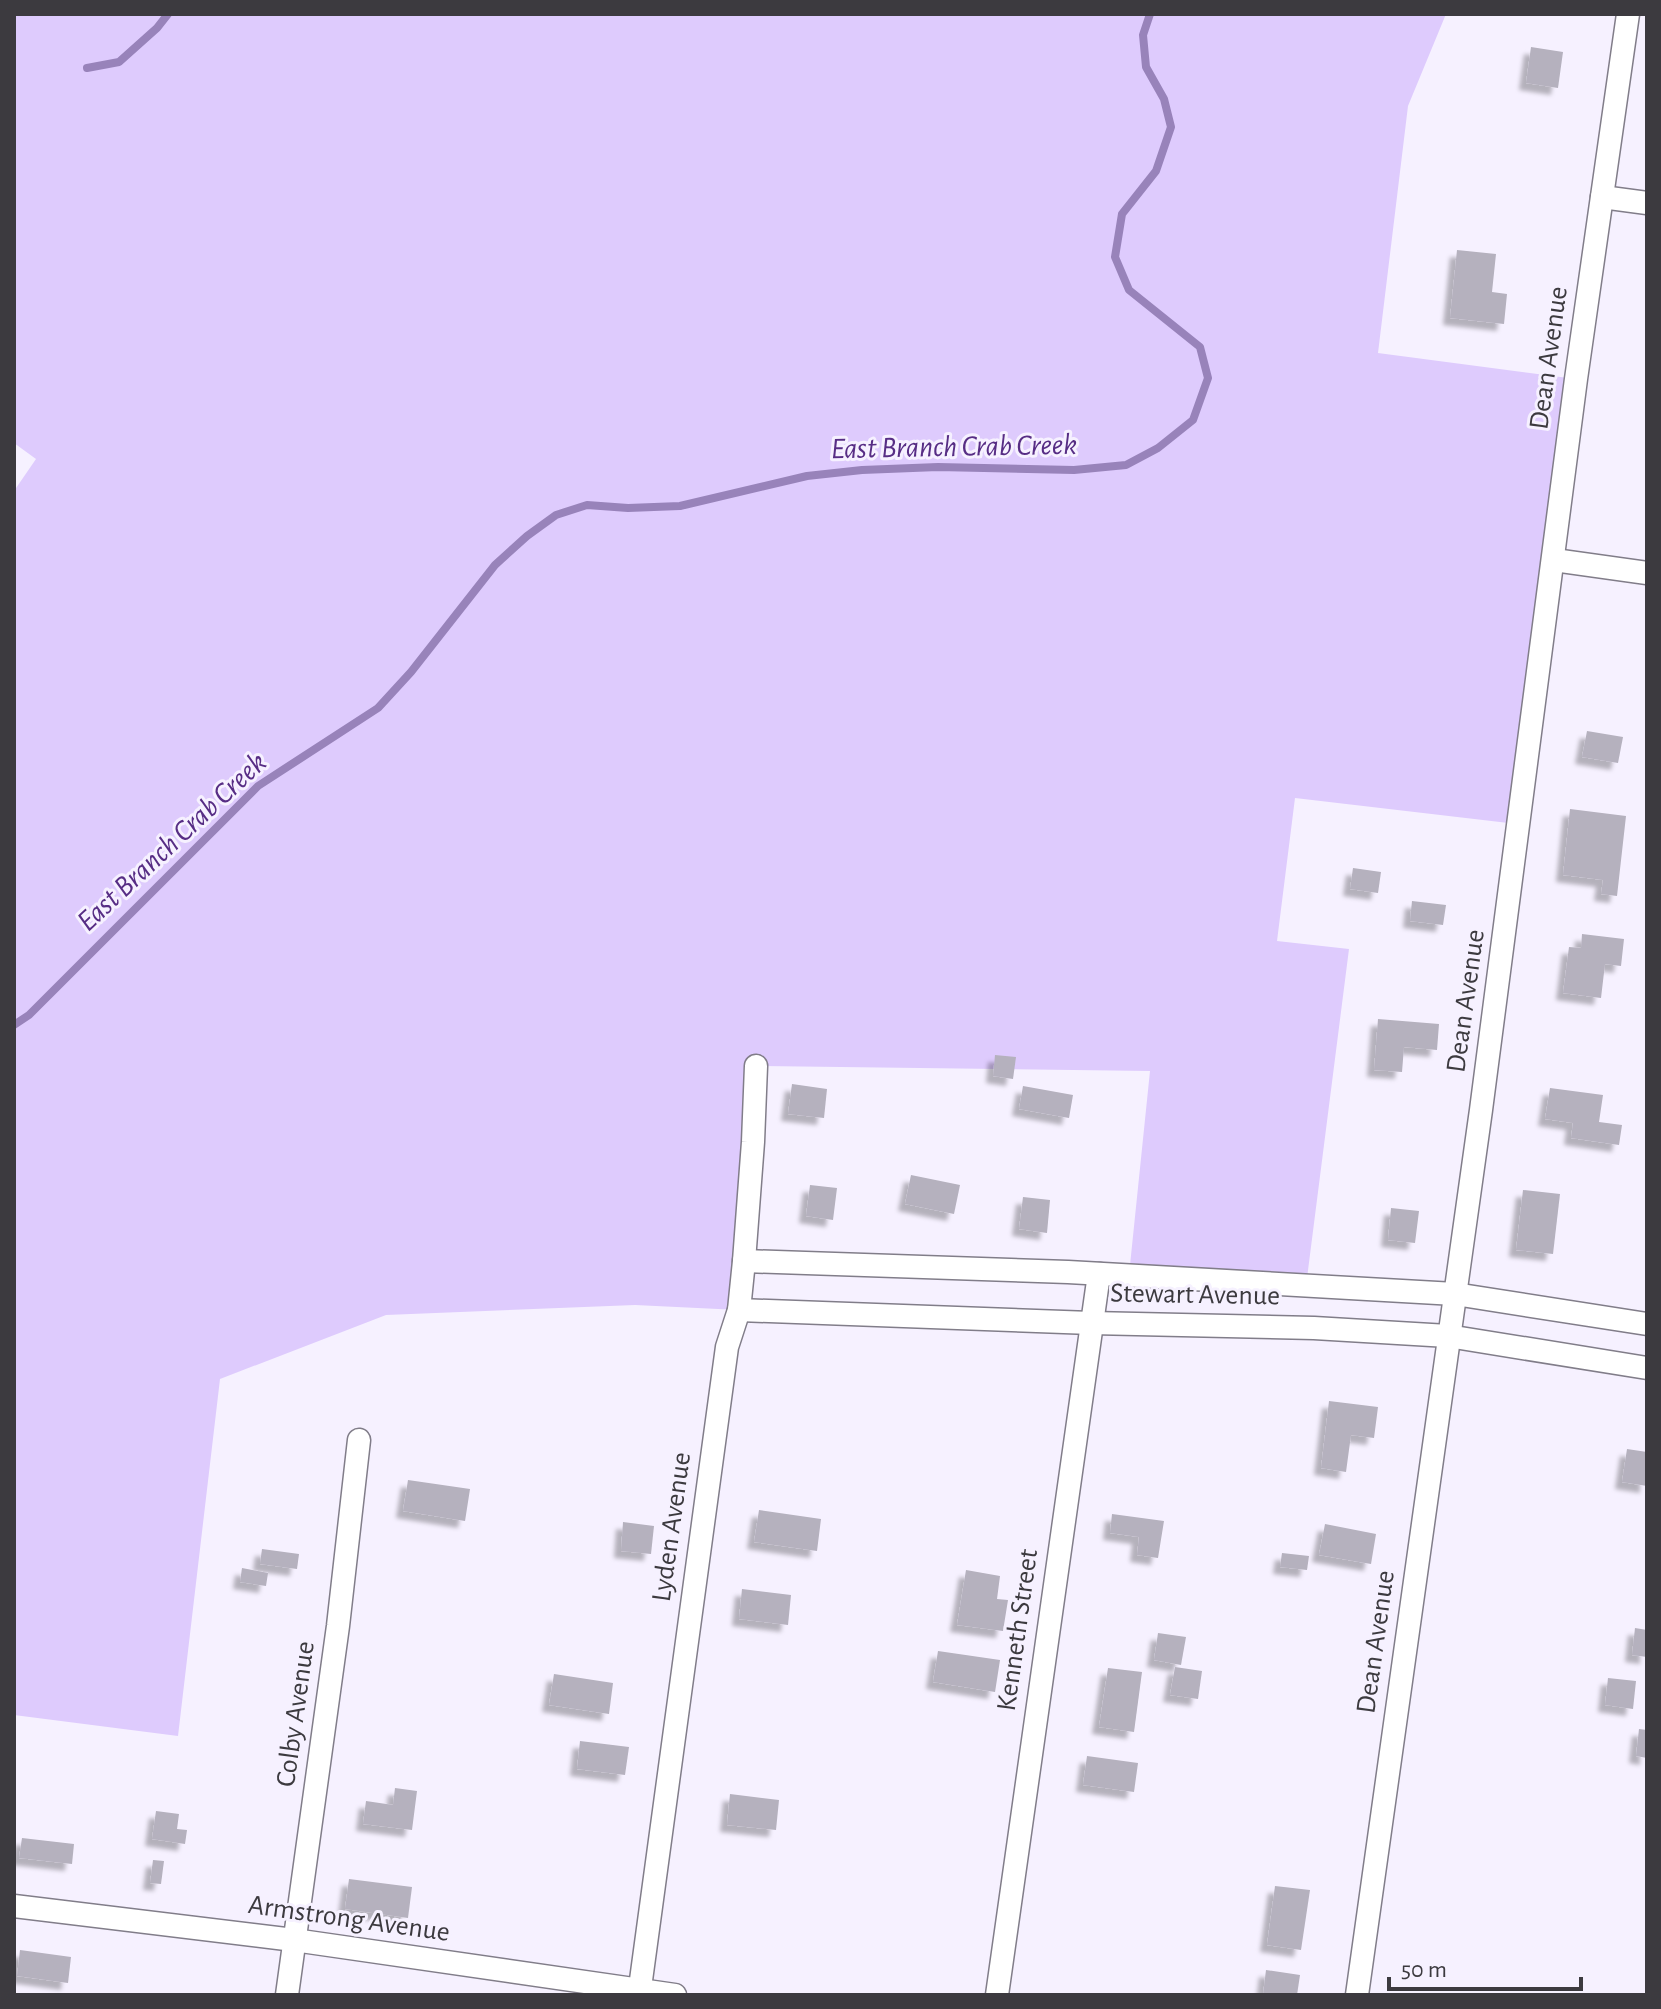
<svg xmlns="http://www.w3.org/2000/svg" width="1661" height="2009" font-family="'Alegreya Sans',sans-serif">
  <defs>
    <filter id="shadow"><feDropShadow dx="-7" dy="7" stdDeviation="2" flood-color="#0004"/></filter>
  </defs>
  <rect width="100%" height="100%" fill="#f6f1ff"/>
  <polygon fill="#decbfd" points="14,14 1446,14 1408,106 1378,353 1576,379 1517,824 1295,798 1277,941 1349,949 1306,1286 1129,1275 1150,1071 756,1066 739,1310 635,1305 386,1315 220,1379 178,1736 14,1715 14,491 36,459 14,443"/>
  <g fill="none" stroke-linecap="round" stroke-linejoin="round">
    <g stroke="#9883ba" stroke-width="8">
      <polyline points="87,68 119,62 157,28 168,14"/>
      <polyline points="14,1025 29,1015 258,786 378,708 411,672 495,565 527,536 556,515 587,505 628,508 680,506 807,476 862,470 938,467 1074,470 1126,465 1158,448 1193,420 1208,378 1200,347 1129,290 1115,257 1122,214 1156,171 1171,127 1164,99 1146,67 1143,35 1150,14"/>
    </g>
  </g>
  <g fill="#b5b1be" filter="url(#shadow)">
    <polygon points="1531,47 1563,52 1558,88 1526,83"/>
    <polygon points="1457,250 1496,254 1492,292 1507,294 1504,324 1450,318"/>
    <polygon points="1587,731 1623,737 1618,763 1582,757"/>
    <polygon points="1570,809 1626,816 1617,896 1601,894 1603,880 1563,875"/>
    <polygon points="1353,868 1381,872 1378,893 1350,889"/>
    <polygon points="1412,901 1446,905 1443,925 1410,921"/>
    <polygon points="1582,934 1624,939 1621,966 1605,964 1601,998 1563,993 1569,947 1581,948"/>
    <polygon points="1378,1019 1439,1024 1437,1050 1404,1047 1402,1072 1374,1070"/>
    <polygon points="995,1055 1016,1057 1013,1079 993,1076"/>
    <polygon points="792,1084 827,1089 824,1118 788,1114"/>
    <polygon points="1023,1086 1073,1095 1069,1118 1019,1109"/>
    <polygon points="1550,1088 1603,1095 1599,1122 1622,1125 1619,1145 1571,1138 1573,1123 1545,1119"/>
    <polygon points="911,1175 960,1185 954,1214 905,1204"/>
    <polygon points="810,1185 837,1188 833,1220 806,1216"/>
    <polygon points="1523,1190 1560,1194 1553,1254 1516,1250"/>
    <polygon points="1023,1197 1050,1200 1047,1233 1019,1229"/>
    <polygon points="1391,1208 1419,1211 1415,1243 1388,1240"/>
    <polygon points="1329,1401 1378,1407 1374,1438 1351,1435 1346,1472 1321,1468"/>
    <polygon points="1627,1449 1647,1452 1647,1486 1622,1482"/>
    <polygon points="408,1480 470,1489 465,1521 403,1511"/>
    <polygon points="759,1510 821,1519 817,1551 754,1542"/>
    <polygon points="1112,1514 1164,1521 1158,1558 1137,1555 1139,1537 1110,1533"/>
    <polygon points="623,1522 654,1526 651,1554 621,1551"/>
    <polygon points="1325,1524 1376,1534 1371,1564 1319,1555"/>
    <polygon points="262,1549 299,1554 297,1569 260,1564"/>
    <polygon points="1282,1553 1309,1556 1307,1570 1280,1567"/>
    <polygon points="242,1568 268,1573 266,1586 240,1582"/>
    <polygon points="966,1570 1000,1576 997,1599 1008,1600 1003,1631 957,1625"/>
    <polygon points="742,1589 791,1595 788,1625 739,1619"/>
    <polygon points="1635,1628 1647,1630 1647,1657 1632,1655"/>
    <polygon points="1158,1633 1186,1637 1181,1665 1154,1660"/>
    <polygon points="938,1651 1000,1660 995,1692 933,1682"/>
    <polygon points="1175,1667 1202,1671 1198,1699 1170,1695"/>
    <polygon points="1108,1668 1142,1672 1134,1732 1099,1727"/>
    <polygon points="554,1674 613,1683 609,1714 549,1705"/>
    <polygon points="1608,1678 1636,1681 1633,1709 1605,1705"/>
    <polygon points="1639,1729 1647,1730 1647,1758 1636,1756"/>
    <polygon points="580,1741 629,1747 625,1775 577,1769"/>
    <polygon points="1087,1756 1138,1763 1134,1792 1083,1785"/>
    <polygon points="395,1788 417,1791 412,1830 363,1824 366,1801 393,1805"/>
    <polygon points="730,1794 779,1800 776,1830 727,1825"/>
    <polygon points="156,1811 179,1814 177,1829 187,1830 185,1844 152,1839"/>
    <polygon points="22,1838 74,1844 72,1864 19,1858"/>
    <polygon points="153,1860 164,1861 161,1884 150,1883"/>
    <polygon points="349,1879 412,1887 408,1918 345,1909"/>
    <polygon points="1275,1886 1310,1890 1301,1950 1267,1945"/>
    <polygon points="20,1950 71,1957 68,1983 17,1976"/>
    <polygon points="1266,1970 1300,1975 1297,1995 1263,1995"/>
  </g>
  <g fill="none" stroke-linecap="round" stroke-linejoin="round">
    <g stroke="#817d89" stroke-width="25">
      <g id="minor">
        <polyline points="1602,197 1647,203"/>
        <polyline points="1554,560 1647,573"/>
        <polyline points="744,1261 1068,1272 1455,1294 1647,1324"/>
        <polyline points="739,1310 1091,1323 1314,1328 1448,1336 1647,1368"/>
        <polyline points="14,1906 294,1940 675,1995"/>
        <polyline points="287,1995 338,1626 359,1440"/>
        <polyline points="639,1995 727,1347 739,1310 744,1261 753,1142 756,1066"/>
        <polyline points="997,1995 1099,1274"/>
        <polyline points="1357,1995 1481,1110 1576,379 1628,14"/>
      </g>
    </g>
    <use href="#minor" stroke="#fff" stroke-width="22"/>
  </g>
  <g text-anchor="middle" dominant-baseline="central" stroke-width="6" stroke-linejoin="round" paint-order="stroke">
    <g font-size="28" fill="#3c3a3f" stroke="#f6f1ff">
      <text transform="translate(1549 358) rotate(-82)">Dean Avenue</text>
      <text transform="translate(1466 1001) rotate(-82)">Dean Avenue</text>
      <text transform="translate(1195 1295) rotate(1)">Stewart Avenue</text>
      <text transform="translate(672 1527) rotate(-82)">Lyden Avenue</text>
      <text transform="translate(1018 1630) rotate(-82)">Kenneth Street</text>
      <text transform="translate(1376 1642) rotate(-82)">Dean Avenue</text>
      <text transform="translate(296 1714) rotate(-82)">Colby Avenue</text>
      <text transform="translate(349 1919) rotate(8)">Armstrong Avenue</text>
    </g>
    <g font-size="30" font-style="italic" fill="#572d85" stroke="#f6f1ff">
      <text transform="translate(954 447) rotate(-1)">East Branch Crab Creek</text>
      <text transform="translate(172 842) rotate(-43)">East Branch Crab Creek</text>
    </g>
  </g>
  <rect width="1661" height="2009" fill="none" stroke="#3c3a3f" stroke-width="32"/>
  <path d="M1389 1977v12h192v-12" fill="none" stroke="#3c3a3f" stroke-width="4"/>
  <text x="1401" y="1977" font-size="24" fill="#3c3a3f" stroke="#f6f1ff" stroke-width="6" paint-order="stroke">50 m</text>
</svg>
